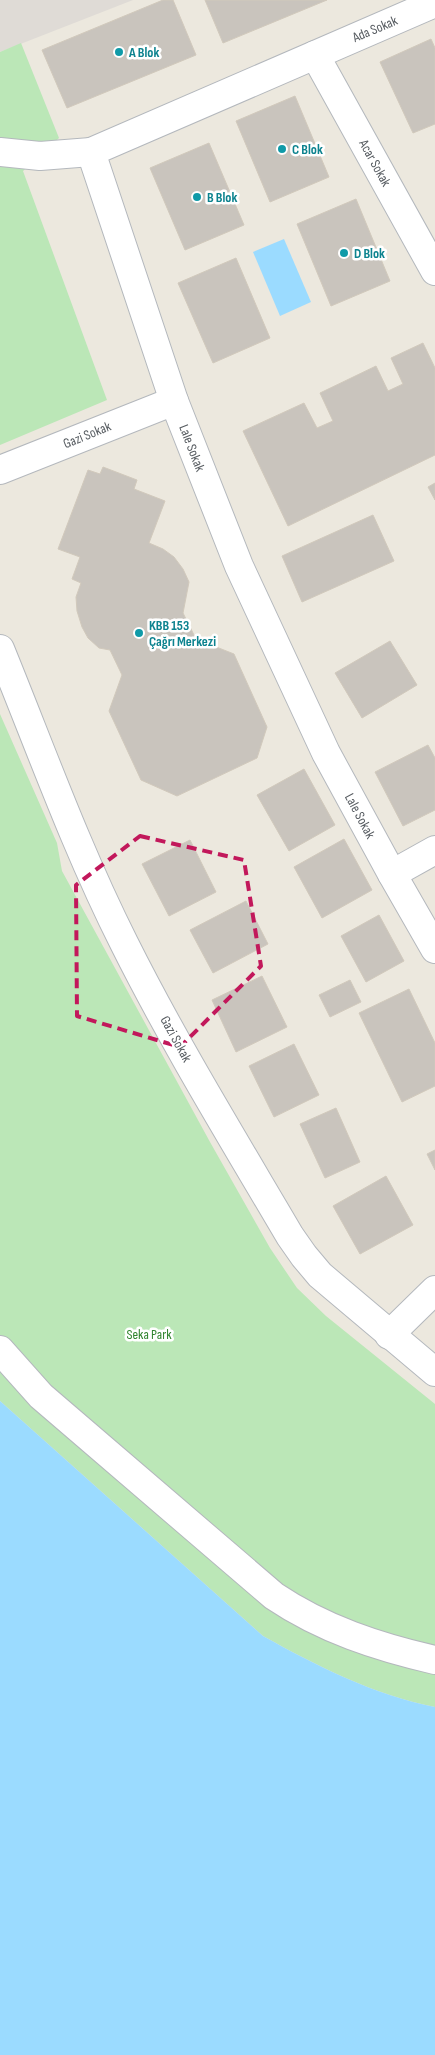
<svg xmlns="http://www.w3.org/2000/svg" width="435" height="2055" font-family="'Sofia Sans Condensed',sans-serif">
  <rect width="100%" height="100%" fill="#ece8de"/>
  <polygon fill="#dfdbd6" points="0,0 133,0 0,52"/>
  <g fill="#bbe7b7">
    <polygon points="21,43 59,138 23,171 107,400 0,445 0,52"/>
    <path d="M 0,714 L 57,843 L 62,871 L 210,1142 L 270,1248 L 297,1288 L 326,1316 L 435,1404 L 435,1707 C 374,1695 317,1666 263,1636 L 0,1401 Z"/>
  </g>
  <g fill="#9bdbff">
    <polygon points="284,239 311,302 280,316 253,252"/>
    <path d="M 0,1401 L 263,1636 C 317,1666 374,1695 435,1707 L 435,2055 L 0,2055 Z"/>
  </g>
  <g fill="#c9c4bd" stroke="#d1c9bc">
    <polygon points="163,0 173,0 196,55 67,108 42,50"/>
    <polygon points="205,0 327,0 223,43"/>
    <polygon points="431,39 435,48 435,124 413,133 380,62"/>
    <polygon points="295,96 329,177 270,202 236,121"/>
    <polygon points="209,143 244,225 185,250 150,168"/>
    <polygon points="356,199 390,281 331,306 297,224"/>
    <polygon points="236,258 270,338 213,363 178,283"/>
    <polygon points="423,343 435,368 435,455 288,526 243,431 304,403 317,428 333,421 320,393 376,366 388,391 403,384 391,358"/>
    <polygon points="103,467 137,480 134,489 165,501 149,543 163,549 174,557 183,569 189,582 183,613 196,639 234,654 267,727 257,758 177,796 141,780 109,711 122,675 110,650 99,648 88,638 82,627 77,611 76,597 81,583 72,579 80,557 58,549 88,470 100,474"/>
    <polygon points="435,483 435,500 428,487"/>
    <polygon points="373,515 394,561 302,602 282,556"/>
    <polygon points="390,641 417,685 362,718 335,673"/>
    <polygon points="428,745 435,758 435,810 403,826 375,772"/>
    <polygon points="304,769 335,825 289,851 257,795"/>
    <polygon points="344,839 372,890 322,918 294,867"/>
    <polygon points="190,840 216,892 169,916 142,864"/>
    <polygon points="246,901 268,944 213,973 190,930"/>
    <polygon points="379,915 404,961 366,982 341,936"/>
    <polygon points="262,976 287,1027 236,1052 212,1000"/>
    <polygon points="350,980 361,1002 330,1017 319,995"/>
    <polygon points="409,989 435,1043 435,1086 402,1102 359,1013"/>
    <polygon points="294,1044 319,1095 274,1117 249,1066"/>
    <polygon points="336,1108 360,1162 325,1178 300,1124"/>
    <polygon points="435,1150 435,1170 427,1154"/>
    <polygon points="386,1176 413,1225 360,1254 333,1206"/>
  </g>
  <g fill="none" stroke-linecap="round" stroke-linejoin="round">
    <g stroke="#b4b8bd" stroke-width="30">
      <g id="minor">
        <polyline points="435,3 91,152 174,401 239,566 326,753 392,874 435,949"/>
        <polyline points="315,55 435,271"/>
        <polyline points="0,152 40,156 91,152"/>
        <polyline points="0,470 174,401"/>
        <path d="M 0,649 C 40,747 76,848 124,943 C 174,1043 233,1139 290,1236 L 304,1256 L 320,1275 L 435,1372"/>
        <polyline points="392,874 435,850"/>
        <polyline points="389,1335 435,1290"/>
        <path d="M 0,1350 L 41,1396 L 274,1596 C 323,1629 378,1647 435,1660"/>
      </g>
    </g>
    <use href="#minor" stroke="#fff" stroke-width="28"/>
  </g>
  <path fill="none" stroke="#c2185b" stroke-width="4" stroke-dasharray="10 6" stroke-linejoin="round" d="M 140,836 L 244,860 L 261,966 L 180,1047 L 77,1016 L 76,885 Z"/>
  <g fill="#0f9aa8" stroke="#fff" stroke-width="2">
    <circle cx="119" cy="52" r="5"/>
    <circle cx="282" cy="149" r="5"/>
    <circle cx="197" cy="197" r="5"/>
    <circle cx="344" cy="253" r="5"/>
    <circle cx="139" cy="633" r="5"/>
  </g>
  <g text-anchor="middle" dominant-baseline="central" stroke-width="5" stroke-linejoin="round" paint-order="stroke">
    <g font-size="14" fill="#575c61" stroke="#fff">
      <text transform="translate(375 29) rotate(-23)">Ada Sokak</text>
      <text transform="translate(375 163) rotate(61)">Acar Sokak</text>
      <text transform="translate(87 435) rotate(-22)">Gazi Sokak</text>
      <text transform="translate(192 448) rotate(69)">Lale Sokak</text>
      <text transform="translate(360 816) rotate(62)">Lale Sokak</text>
      <text transform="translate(176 1039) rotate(61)">Gazi Sokak</text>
    </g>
    <g font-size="14" font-weight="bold" fill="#0d838f" stroke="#fff" text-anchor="start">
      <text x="129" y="52">A Blok</text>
      <text x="292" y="149">C Blok</text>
      <text x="207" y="197">B Blok</text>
      <text x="354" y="253">D Blok</text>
      <text x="149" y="625">KBB 153<tspan x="149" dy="16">Çağrı Merkezi</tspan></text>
    </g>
    <g font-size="14" fill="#2f832d" stroke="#fff">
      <text x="149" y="1334">Seka Park</text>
    </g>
  </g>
</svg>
